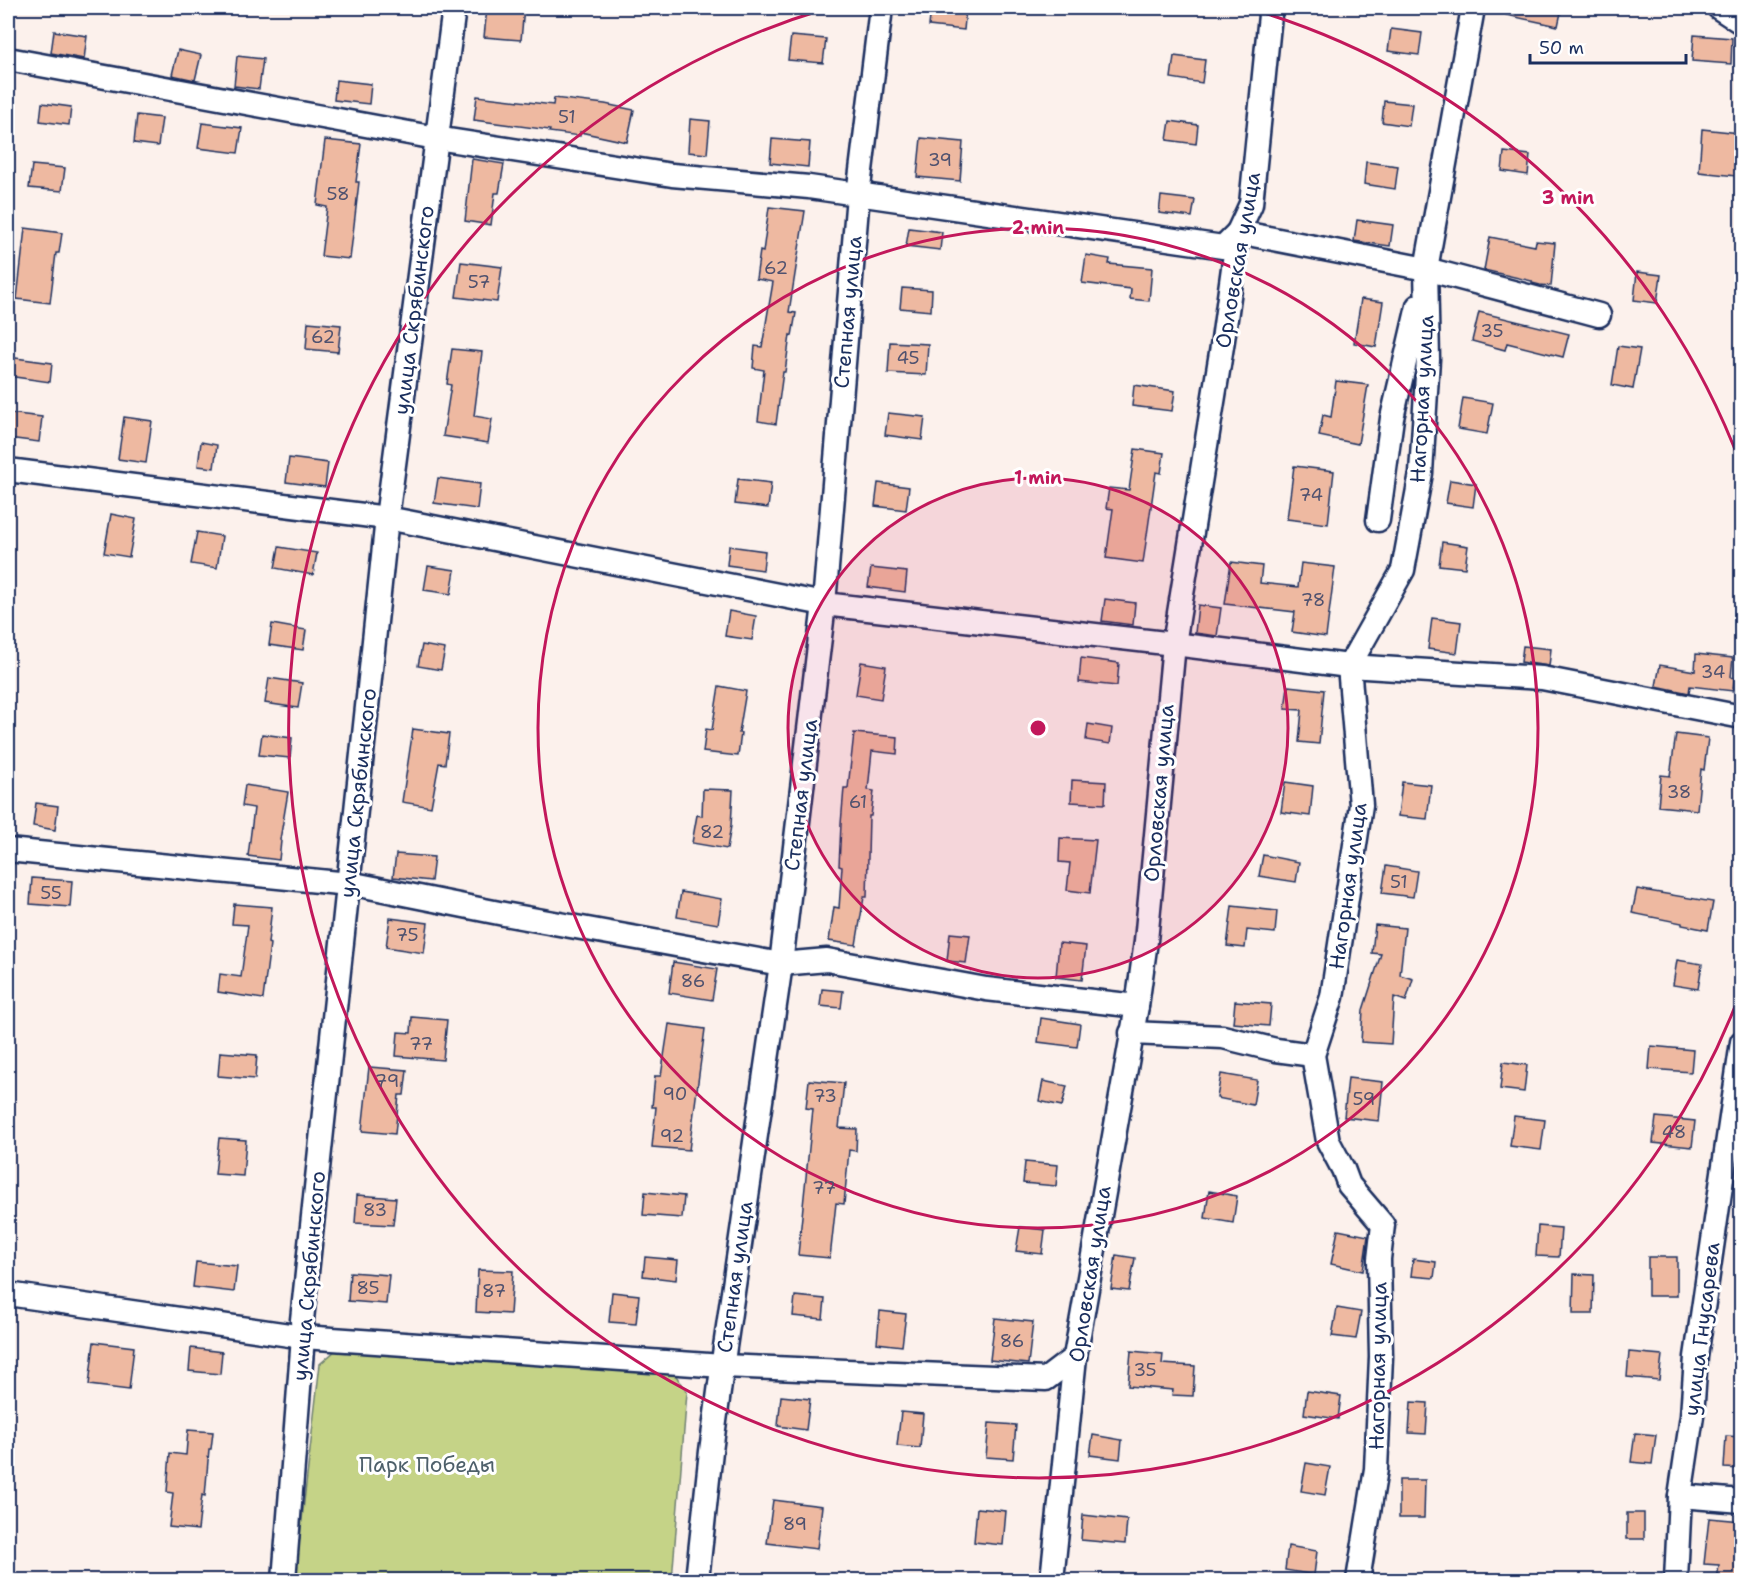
<svg xmlns="http://www.w3.org/2000/svg" width="1749" height="1588" font-family="'Shantell Sans',sans-serif">
  <rect width="100%" height="100%" fill="#fcf1ec"/>
  <filter id="ink" filterUnits="userSpaceOnUse"><feTurbulence type="fractalNoise" baseFrequency=".0167" numOctaves="2"/><feDisplacementMap in="SourceGraphic" scale="12" xChannelSelector="R" yChannelSelector="G"/><feConvolveMatrix kernelMatrix="1 2 1 2 8 2 1 2 1" color-interpolation-filters="sRGB"/></filter>
  <g filter="url(#ink)">
    <polygon fill="#c5d387" stroke="#708172" stroke-width="1.5" points="343,1344 670,1367 687,1392 672,1580 295,1580 320,1364"/>
    <g fill="#eeb9a1" stroke="#1b2f5e" stroke-width="1.5">
      <polygon points="487,8 524,8 521,40 484,37"/>
      <polygon points="931,8 966,8 964,30 929,26"/>
      <polygon points="1506,8 1562,8 1558,26 1506,15"/>
      <polygon points="1391,29 1422,33 1419,55 1388,51"/>
      <polygon points="54,31 87,36 84,59 51,53"/>
      <polygon points="1694,35 1732,38 1731,64 1692,61"/>
      <polygon points="791,36 826,39 823,63 788,60"/>
      <polygon points="178,50 201,55 195,80 172,75"/>
      <polygon points="237,56 263,59 259,89 234,86"/>
      <polygon points="1174,56 1205,60 1202,83 1171,78"/>
      <polygon points="336,80 371,84 369,104 334,100"/>
      <polygon points="477,96 553,105 554,98 605,104 634,110 627,142 580,132 580,136 549,132 550,130 474,120"/>
      <polygon points="1384,101 1412,104 1409,126 1382,122"/>
      <polygon points="42,103 71,107 69,125 40,121"/>
      <polygon points="137,115 162,118 158,146 134,143"/>
      <polygon points="690,119 710,121 707,154 688,152"/>
      <polygon points="1170,121 1198,125 1196,144 1167,140"/>
      <polygon points="202,123 242,128 238,153 198,148"/>
      <polygon points="1702,129 1740,133 1736,176 1699,172"/>
      <polygon points="921,138 963,142 960,181 917,177"/>
      <polygon points="772,139 810,142 808,167 770,163"/>
      <polygon points="325,140 361,144 356,182 359,182 350,259 321,256 327,207 317,205"/>
      <polygon points="1504,152 1530,155 1528,175 1502,171"/>
      <polygon points="472,159 504,164 499,193 495,193 491,225 465,221"/>
      <polygon points="1366,162 1398,166 1395,189 1364,184"/>
      <polygon points="32,165 65,168 62,191 29,188"/>
      <polygon points="1161,196 1195,200 1192,217 1159,213"/>
      <polygon points="769,207 805,211 789,312 796,313 792,336 790,335 785,372 783,372 776,424 758,421 764,370 753,368 755,346 762,347 773,282 756,279 760,251 763,252"/>
      <polygon points="1357,220 1393,225 1390,246 1354,241"/>
      <polygon points="25,228 62,233 59,253 56,253 50,303 17,299"/>
      <polygon points="909,228 942,232 940,250 906,246"/>
      <polygon points="1490,237 1535,246 1536,241 1555,243 1551,286 1540,285 1532,283 1532,281 1484,270"/>
      <polygon points="1086,255 1110,259 1109,264 1152,268 1149,301 1130,299 1131,289 1082,283"/>
      <polygon points="461,262 502,267 497,302 456,297"/>
      <polygon points="1637,272 1661,275 1657,303 1634,300"/>
      <polygon points="902,288 932,290 931,311 900,308"/>
      <polygon points="1361,299 1383,302 1376,347 1354,343"/>
      <polygon points="1479,312 1569,334 1563,357 1507,343 1505,350 1472,341"/>
      <polygon points="308,322 341,325 338,352 306,349"/>
      <polygon points="890,342 928,344 926,375 888,373"/>
      <polygon points="1618,346 1640,349 1633,389 1612,385"/>
      <polygon points="452,349 482,352 474,416 492,419 488,443 443,436 451,385 447,384"/>
      <polygon points="8,357 52,363 50,382 8,376"/>
      <polygon points="1336,381 1368,385 1358,444 1319,436 1323,415 1331,417"/>
      <polygon points="1134,385 1175,391 1172,411 1132,406"/>
      <polygon points="1463,398 1493,403 1487,434 1458,429"/>
      <polygon points="8,413 42,417 39,442 8,438"/>
      <polygon points="888,413 925,417 922,440 885,435"/>
      <polygon points="124,417 152,421 146,463 118,459"/>
      <polygon points="201,442 217,445 214,468 198,466"/>
      <polygon points="1135,449 1164,453 1161,473 1156,472 1143,563 1106,558 1113,509 1106,508 1109,488 1129,490"/>
      <polygon points="289,458 328,463 325,487 286,482"/>
      <polygon points="1294,466 1334,471 1328,524 1287,519"/>
      <polygon points="438,478 480,484 477,509 434,503"/>
      <polygon points="738,479 771,483 768,508 735,504"/>
      <polygon points="1450,480 1476,484 1473,507 1446,503"/>
      <polygon points="878,483 909,487 906,510 875,506"/>
      <polygon points="111,514 136,519 129,557 104,553"/>
      <polygon points="197,532 222,536 217,568 191,564"/>
      <polygon points="1442,542 1468,546 1465,568 1439,565"/>
      <polygon points="729,546 765,551 763,570 727,565"/>
      <polygon points="279,547 317,553 313,575 275,568"/>
      <polygon points="1231,562 1262,566 1260,583 1298,587 1301,563 1335,567 1326,637 1292,632 1295,612 1225,604"/>
      <polygon points="428,566 455,570 451,594 424,590"/>
      <polygon points="871,568 907,572 905,592 868,587"/>
      <polygon points="1105,599 1135,603 1133,625 1102,621"/>
      <polygon points="1198,605 1221,608 1217,636 1195,633"/>
      <polygon points="729,611 756,616 752,640 725,636"/>
      <polygon points="1432,618 1461,622 1457,653 1428,649"/>
      <polygon points="272,624 306,630 303,650 269,645"/>
      <polygon points="422,645 445,649 441,670 418,666"/>
      <polygon points="1523,646 1551,649 1549,666 1521,662"/>
      <polygon points="1696,654 1733,658 1731,677 1734,678 1733,691 1690,686 1689,693 1656,686 1660,665 1695,671"/>
      <polygon points="1081,658 1119,663 1117,686 1079,682"/>
      <polygon points="861,662 886,666 881,699 856,695"/>
      <polygon points="269,678 302,683 298,708 265,703"/>
      <polygon points="719,686 746,691 739,733 741,733 738,756 703,752 706,729 712,730"/>
      <polygon points="1288,686 1324,690 1319,744 1299,742 1302,710 1285,709"/>
      <polygon points="1088,724 1112,728 1110,744 1086,740"/>
      <polygon points="413,729 449,734 445,764 439,763 431,807 402,802"/>
      <polygon points="854,733 898,737 897,754 872,751 868,790 874,791 871,816 869,816 867,897 864,897 856,945 829,941 834,907 839,908 842,867 839,866 841,824 844,788 848,788"/>
      <polygon points="262,734 292,738 290,758 259,755"/>
      <polygon points="1676,734 1708,738 1704,770 1701,769 1697,810 1658,806 1661,775 1670,776"/>
      <polygon points="1072,780 1106,782 1105,804 1071,802"/>
      <polygon points="1285,782 1313,786 1310,816 1281,812"/>
      <polygon points="1402,782 1431,785 1427,819 1398,816"/>
      <polygon points="245,785 288,792 280,840 281,841 279,860 248,856 254,808 242,806"/>
      <polygon points="703,789 733,790 731,826 727,849 692,843 697,815 702,816"/>
      <polygon points="36,803 58,806 55,830 33,826"/>
      <polygon points="1060,838 1096,840 1090,893 1067,890 1070,863 1059,862"/>
      <polygon points="396,854 434,857 431,881 393,877"/>
      <polygon points="1263,855 1299,862 1296,882 1259,876"/>
      <polygon points="1386,866 1417,871 1413,897 1382,893"/>
      <polygon points="32,878 72,881 70,907 30,904"/>
      <polygon points="1637,889 1713,902 1708,930 1682,925 1682,923 1632,913"/>
      <polygon points="681,892 722,899 718,924 677,917"/>
      <polygon points="234,904 272,907 268,943 270,944 263,999 218,992 220,974 241,977 248,925 232,924"/>
      <polygon points="1232,906 1277,911 1275,933 1247,930 1245,948 1227,946"/>
      <polygon points="390,918 428,923 424,953 386,947"/>
      <polygon points="1375,925 1405,928 1400,975 1413,979 1406,1001 1394,997 1391,1044 1361,1042 1363,1010 1381,954 1372,953"/>
      <polygon points="950,933 970,935 966,963 947,961"/>
      <polygon points="1059,943 1086,946 1082,980 1056,977"/>
      <polygon points="1677,960 1702,964 1698,989 1673,985"/>
      <polygon points="673,962 717,969 712,1000 669,993"/>
      <polygon points="822,989 843,991 841,1008 820,1006"/>
      <polygon points="1235,1001 1271,1004 1269,1026 1233,1023"/>
      <polygon points="412,1017 447,1020 443,1060 396,1056 398,1032 411,1033"/>
      <polygon points="1041,1018 1080,1024 1077,1047 1038,1042"/>
      <polygon points="669,1024 705,1029 689,1150 652,1147 656,1107 652,1107 655,1076 661,1076"/>
      <polygon points="1651,1046 1693,1050 1691,1072 1649,1069"/>
      <polygon points="220,1052 257,1055 255,1079 218,1076"/>
      <polygon points="1503,1062 1527,1065 1524,1092 1500,1089"/>
      <polygon points="369,1067 407,1070 404,1095 399,1095 395,1134 362,1131"/>
      <polygon points="1221,1074 1257,1080 1253,1105 1217,1098"/>
      <polygon points="1348,1078 1383,1082 1379,1121 1344,1117"/>
      <polygon points="809,1080 844,1083 839,1128 857,1129 856,1151 849,1150 844,1204 836,1203 830,1258 798,1255 813,1109 806,1108"/>
      <polygon points="1043,1081 1067,1086 1062,1106 1039,1101"/>
      <polygon points="1514,1116 1545,1120 1541,1150 1510,1146"/>
      <polygon points="1656,1117 1695,1121 1692,1147 1653,1143"/>
      <polygon points="219,1138 246,1140 243,1176 215,1174"/>
      <polygon points="1025,1162 1058,1165 1056,1186 1023,1183"/>
      <polygon points="1209,1191 1237,1196 1233,1223 1205,1218"/>
      <polygon points="645,1192 684,1196 682,1218 643,1215"/>
      <polygon points="357,1195 396,1198 393,1225 355,1223"/>
      <polygon points="1538,1226 1561,1228 1559,1257 1536,1256"/>
      <polygon points="1020,1227 1045,1230 1042,1254 1016,1251"/>
      <polygon points="1338,1230 1368,1236 1363,1271 1331,1264"/>
      <polygon points="1116,1255 1135,1258 1129,1291 1111,1289"/>
      <polygon points="645,1257 678,1260 676,1280 643,1276"/>
      <rect x="1648" y="1257" width="29" height="39"/>
      <polygon points="1413,1259 1436,1262 1434,1278 1411,1276"/>
      <polygon points="196,1262 237,1266 234,1292 193,1287"/>
      <polygon points="478,1270 513,1271 510,1314 476,1312"/>
      <polygon points="350,1272 389,1275 386,1304 348,1301"/>
      <polygon points="1574,1274 1594,1275 1593,1314 1573,1314"/>
      <polygon points="612,1292 639,1295 636,1324 609,1322"/>
      <polygon points="795,1296 825,1299 823,1319 793,1316"/>
      <polygon points="1337,1308 1361,1312 1356,1339 1332,1336"/>
      <polygon points="880,1311 906,1314 902,1346 877,1343"/>
      <polygon points="995,1318 1033,1322 1028,1364 990,1360"/>
      <polygon points="94,1342 134,1347 129,1390 89,1385"/>
      <polygon points="191,1348 222,1352 220,1374 189,1371"/>
      <polygon points="1131,1351 1163,1354 1162,1364 1195,1366 1193,1396 1172,1395 1173,1390 1128,1386"/>
      <polygon points="1629,1352 1662,1355 1659,1380 1627,1377"/>
      <polygon points="1307,1391 1341,1396 1338,1419 1304,1414"/>
      <polygon points="781,1396 810,1399 806,1430 778,1426"/>
      <polygon points="1411,1402 1428,1403 1426,1434 1409,1433"/>
      <polygon points="901,1412 923,1414 920,1448 897,1446"/>
      <polygon points="989,1423 1016,1425 1013,1459 986,1457"/>
      <polygon points="188,1430 213,1432 211,1449 209,1449 205,1496 202,1495 198,1530 169,1527 173,1493 167,1492 170,1453 186,1455"/>
      <polygon points="1635,1433 1656,1435 1652,1464 1631,1462"/>
      <polygon points="1093,1435 1122,1440 1120,1459 1090,1455"/>
      <polygon points="1726,1436 1742,1437 1742,1469 1724,1468"/>
      <polygon points="1306,1463 1330,1467 1325,1495 1301,1491"/>
      <polygon points="1399,1480 1425,1480 1424,1518 1399,1518"/>
      <polygon points="773,1500 822,1506 817,1549 767,1543"/>
      <polygon points="977,1508 1006,1511 1003,1545 974,1542"/>
      <rect x="1627" y="1513" width="17" height="26"/>
      <polygon points="1083,1515 1127,1520 1125,1544 1081,1540"/>
      <polygon points="1709,1518 1742,1521 1742,1581 1717,1581 1719,1565 1704,1564"/>
      <polygon points="1288,1546 1317,1551 1314,1575 1285,1570"/>
    </g>
    <g fill="none" stroke-linecap="round" stroke-linejoin="round">
      <g stroke="#1b2f5e" stroke-width="27">
        <g id="minor">
          <polyline points="1719,8 1742,23"/>
          <polyline points="8,59 436,138 672,175 809,187 1223,247 1238,232 1426,269 1599,315"/>
          <polyline points="8,470 387,518 824,604 1174,644 1349,666 1542,678 1742,717"/>
          <polyline points="1378,520 1392,418 1418,306"/>
          <polyline points="8,850 359,885 504,914 781,964 827,960 986,989 1137,1006"/>
          <polyline points="1131,1033 1223,1037 1276,1050 1313,1055"/>
          <polyline points="8,1294 303,1337 723,1366 1046,1379 1075,1357"/>
          <polyline points="1680,1496 1742,1501"/>
          <polyline points="284,1580 303,1337 302,1320 387,518 454,8"/>
          <polyline points="697,1580 711,1451 725,1347 781,964 824,604 858,195 881,8"/>
          <polyline points="1052,1580 1075,1357 1137,1006 1146,941 1174,644 1223,340 1238,232 1251,204 1270,15 1268,8"/>
          <polyline points="1358,1580 1376,1469 1381,1357 1379,1259 1383,1225 1349,1185 1343,1169 1328,1141 1313,1055 1332,997 1361,805 1349,666 1403,570 1421,473 1428,359 1426,269 1473,8"/>
          <polyline points="1676,1580 1680,1496 1692,1416 1696,1357 1742,1042"/>
        </g>
      </g>
      <use href="#minor" stroke="#fff" stroke-width="22"/>
    </g>
  </g>
  <circle cx="1038" cy="728" r="250" fill="#c2185b" fill-opacity=".12"/>
  <g fill="none" stroke="#c2185b" stroke-width="3">
    <circle cx="1038" cy="728" r="250"/>
    <circle cx="1038" cy="728" r="500"/>
    <path d="M1741 991A750 750 0 1 1 825 9M1251 9A750 750 0 0 1 1741 465"/>
  </g>
  <g text-anchor="middle" dominant-baseline="central" stroke-width="6" stroke-linejoin="round" paint-order="stroke">
    <g font-size="18" fill="#50526f">
      <text x="567" y="117">51</text>
      <text x="940" y="160">39</text>
      <text x="338" y="194">58</text>
      <text x="776" y="268">62</text>
      <text x="479" y="282">57</text>
      <text x="1492" y="331">35</text>
      <text x="323" y="337">62</text>
      <text x="908" y="358">45</text>
      <text x="1311" y="495">74</text>
      <text x="1313" y="600">78</text>
      <text x="1713" y="672">34</text>
      <text x="1679" y="792">38</text>
      <text x="858" y="802">61</text>
      <text x="712" y="832">82</text>
      <text x="1399" y="882">51</text>
      <text x="51" y="893">55</text>
      <text x="407" y="935">75</text>
      <text x="693" y="981">86</text>
      <text x="421" y="1044">77</text>
      <text x="387" y="1081">79</text>
      <text x="675" y="1094">90</text>
      <text x="825" y="1096">73</text>
      <text x="1364" y="1099">59</text>
      <text x="1674" y="1132">48</text>
      <text x="672" y="1136">92</text>
      <text x="824" y="1188">77</text>
      <text x="375" y="1210">83</text>
      <text x="368" y="1288">85</text>
      <text x="494" y="1291">87</text>
      <text x="1012" y="1341">86</text>
      <text x="1145" y="1370">35</text>
      <text x="795" y="1524">89</text>
    </g>
    <g font-size="21" fill="#1b2f5e" stroke="#fff">
      <text transform="translate(1238 260) rotate(-80)">Орловская улица</text>
      <text transform="translate(414 310) rotate(-83)">улица Скрябинского</text>
      <text transform="translate(848 312) rotate(-85)">Степная улица</text>
      <text transform="translate(1422 399) rotate(-87)">Нагорная улица</text>
      <text transform="translate(358 793) rotate(-84)">улица Скрябинского</text>
      <text transform="translate(1159 793) rotate(-85)">Орловская улица</text>
      <text transform="translate(801 795) rotate(-83)">Степная улица</text>
      <text transform="translate(1348 886) rotate(-82)">Нагорная улица</text>
      <text transform="translate(1090 1274) rotate(-81)">Орловская улица</text>
      <text transform="translate(309 1276) rotate(-85)">улица Скрябинского</text>
      <text transform="translate(735 1277) rotate(-82)">Степная улица</text>
      <text transform="translate(1702 1329) rotate(-83)">улица Гнусарева</text>
      <text transform="translate(1378 1366) rotate(-89)">Нагорная улица</text>
    </g>
    <g font-size="21" fill="#4e606a" stroke="#fff">
      <text x="427" y="1465">Парк Победы</text>
    </g>
  </g>
  <circle cx="1038" cy="728" r="9" fill="#c2185b" stroke="#fff" stroke-width="3"/>
  <g font-size="18" text-anchor="middle" font-weight="bold" fill="#c2185b" stroke="#fff" stroke-width="6" stroke-linejoin="round" paint-order="stroke">
    <text x="1568" y="204">3 min</text>
    <text x="1038" y="234">2 min</text>
    <text x="1038" y="484">1 min</text>
  </g>
  <rect width="1749" height="1588" fill="none" stroke="#fff" stroke-width="30"/>
  <rect x="15" y="15" width="1719" height="1558" fill="none" stroke="#1b2f5e" stroke-width="2" filter="url(#ink)"/>
  <path d="M1530 54v9h156v-9" fill="none" stroke="#1b2f5e" stroke-width="3"/>
  <text x="1539" y="54" font-size="18" fill="#1b2f5e" stroke="#ffffff" stroke-width="4.5" paint-order="stroke">50 m</text>
</svg>
